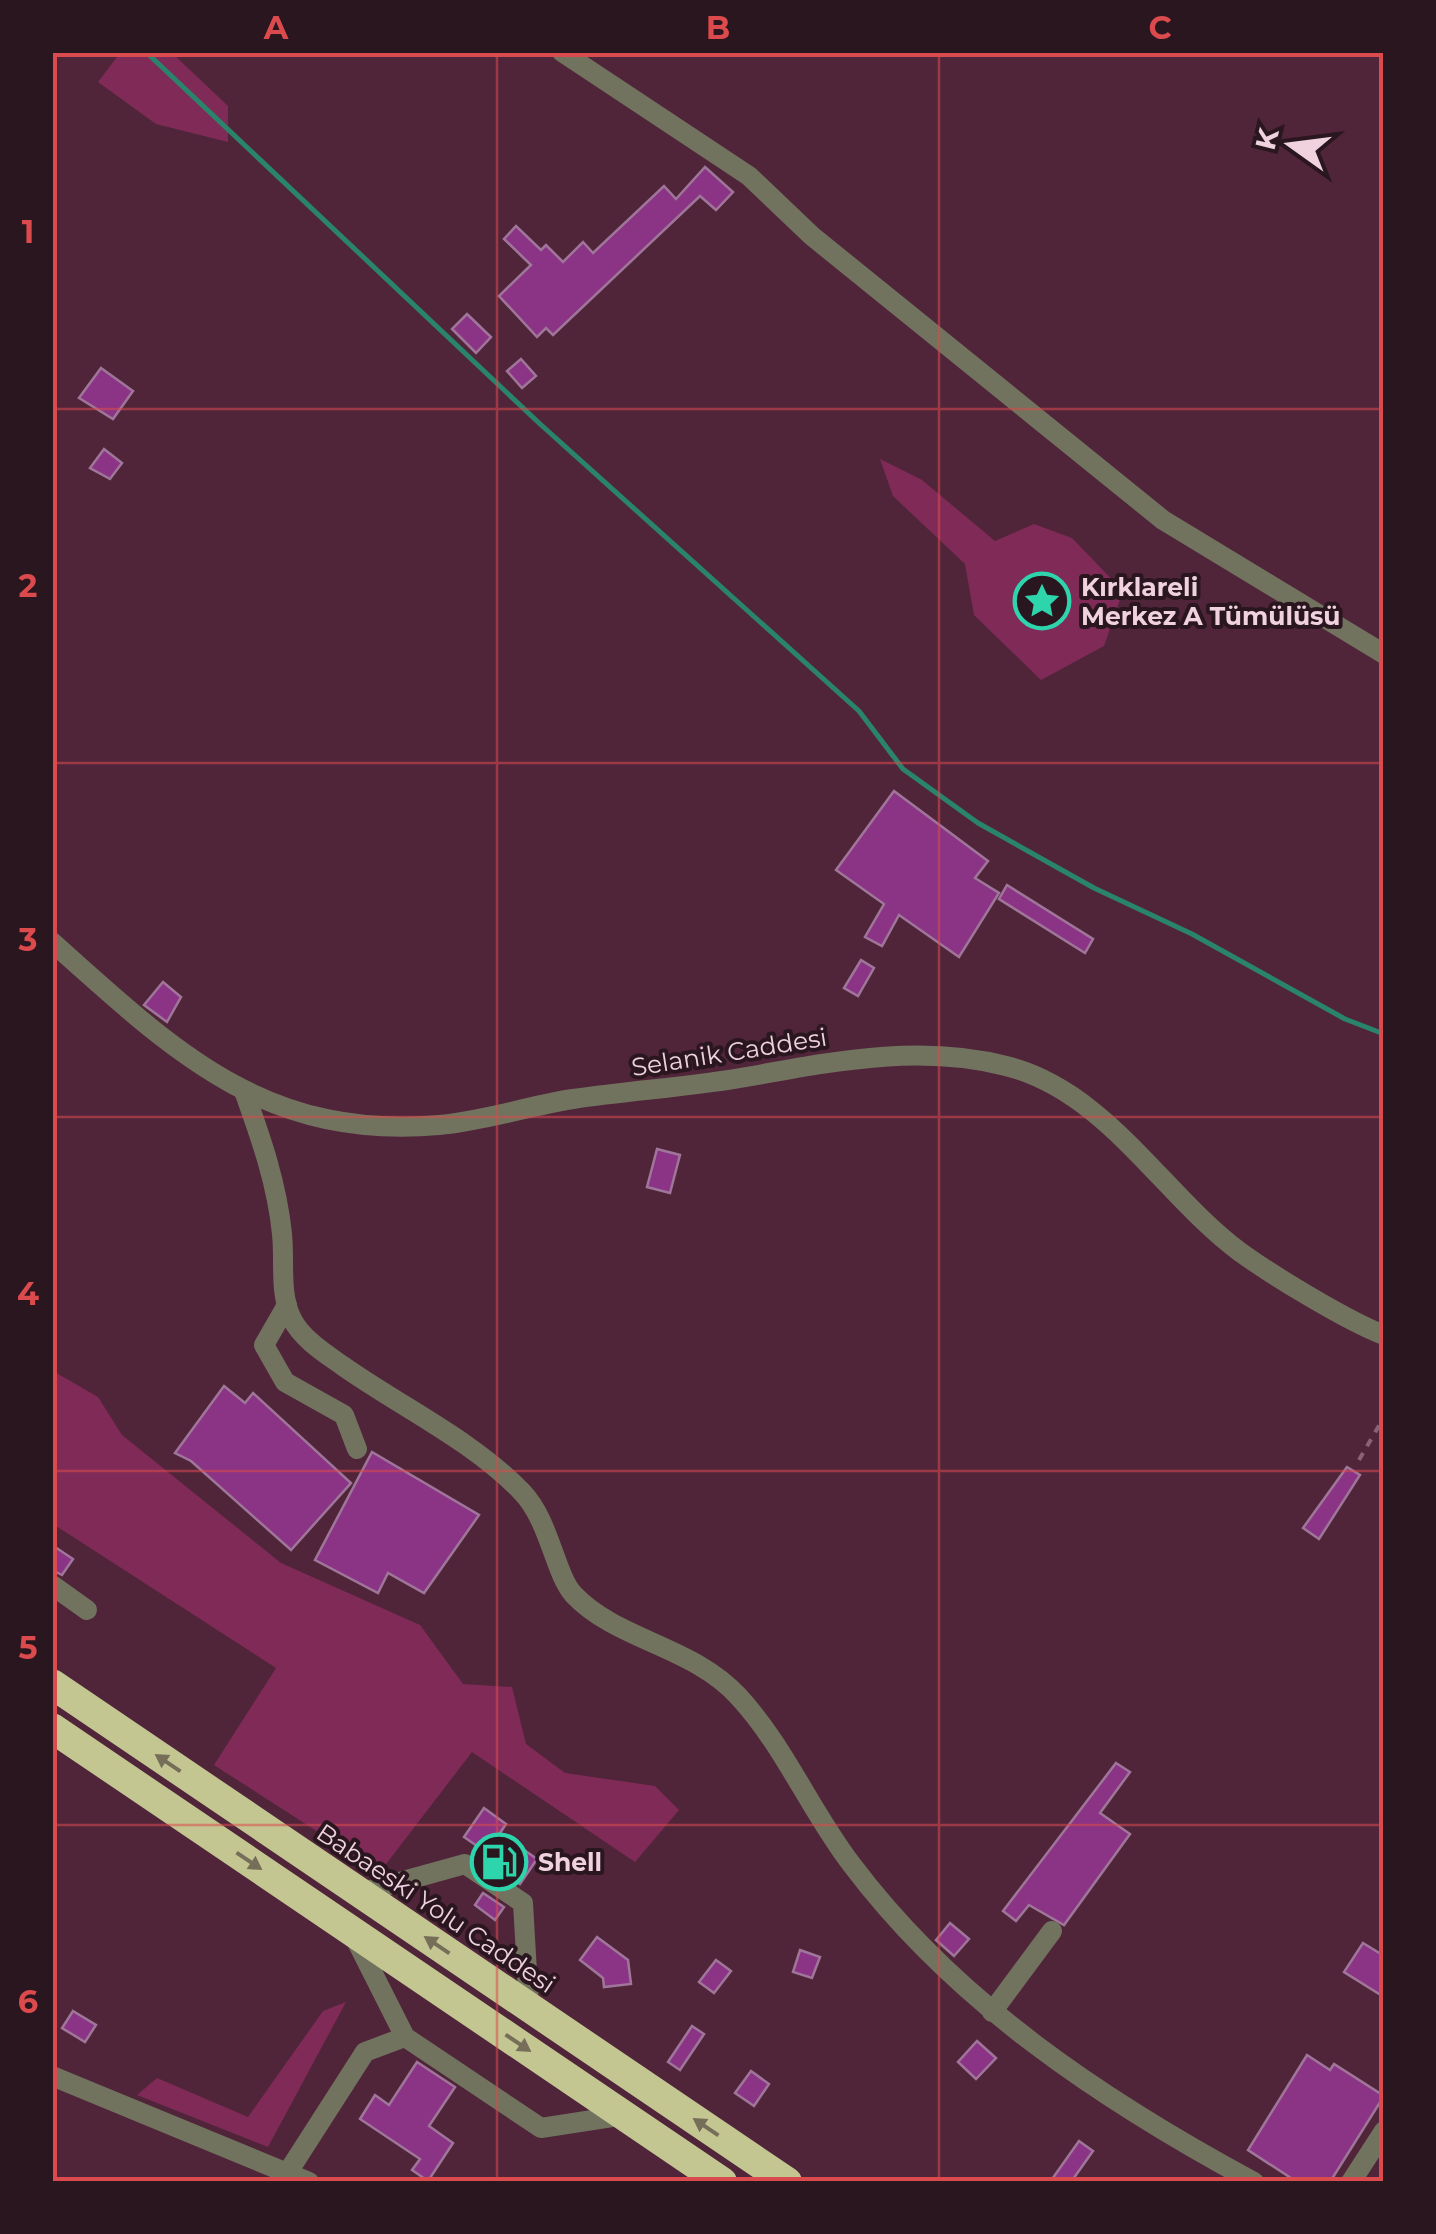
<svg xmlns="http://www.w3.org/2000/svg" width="1436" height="2234" font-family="Montserrat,sans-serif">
  <rect width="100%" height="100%" fill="#50253a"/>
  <g fill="#802a58">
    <polygon points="120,53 172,53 228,106 228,142 156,124 98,82"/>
    <polygon points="880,459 922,480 995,541 1034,524 1072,538 1123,591 1104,646 1041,680 974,615 965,564 893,496"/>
    <polygon points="53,1371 98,1397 122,1435 281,1563 420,1625 463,1684 512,1687 526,1744 565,1773 655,1786 679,1810 635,1862 472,1752 380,1872 214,1765 276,1668 53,1524"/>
    <polygon points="346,2002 268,2147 137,2095 157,2078 248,2117 323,2011"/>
  </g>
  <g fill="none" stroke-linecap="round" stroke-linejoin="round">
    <polyline stroke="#2a846b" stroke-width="5" points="146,52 539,423 859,711 903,769 978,823 1094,888 1192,934 1345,1019 1384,1034"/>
  </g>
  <g fill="#8b3485" stroke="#9f7699" stroke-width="2.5">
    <polygon points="705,167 733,192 716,210 700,196 553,335 546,328 537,337 499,296 531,265 504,239 516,226 541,250 546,245 563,262 583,242 593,253 664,186 676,199"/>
    <polygon points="467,314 491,337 476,353 452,329"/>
    <polygon points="521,359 536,376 522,388 507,371"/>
    <polygon points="101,368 133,391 113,419 79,398"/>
    <polygon points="104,449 122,463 110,479 90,468"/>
    <polygon points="894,791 988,861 975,878 999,893 959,957 899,915 882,946 865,937 884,904 836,870"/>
    <polygon points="1007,885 1093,939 1085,953 999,899"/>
    <polygon points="861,960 874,968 858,996 844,988"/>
    <polygon points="163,982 181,997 167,1022 144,1005"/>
    <polygon points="657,1149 680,1155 670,1193 647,1187"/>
    <polygon points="224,1386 245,1403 253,1393 351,1483 291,1550 191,1461 175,1453"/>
    <polygon points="372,1452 479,1515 424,1593 388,1573 378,1593 315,1560"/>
    <polygon points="1347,1467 1360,1475 1319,1539 1303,1528"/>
    <polygon points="52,1545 73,1559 62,1575 52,1570"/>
    <polygon points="1116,1763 1130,1772 1100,1813 1130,1834 1064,1925 1029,1905 1016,1921 1003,1911"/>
    <polygon points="484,1808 506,1824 500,1833 537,1859 520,1884 499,1870 503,1864 464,1837"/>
    <polygon points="483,1893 504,1907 495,1920 475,1905"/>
    <polygon points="950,1923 969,1939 954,1956 936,1940"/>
    <polygon points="597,1937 628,1960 631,1984 604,1987 603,1978 580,1960"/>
    <polygon points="1363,1943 1384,1956 1384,1997 1344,1972"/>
    <polygon points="800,1950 820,1957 812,1978 793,1972"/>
    <polygon points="716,1960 731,1971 714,1993 699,1982"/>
    <polygon points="73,2011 96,2025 85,2042 62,2028"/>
    <polygon points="692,2026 704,2034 680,2070 668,2062"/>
    <polygon points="977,2041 996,2058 976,2079 958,2062"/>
    <polygon points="1307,2055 1330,2070 1334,2064 1384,2096 1330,2182 1297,2182 1248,2150"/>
    <polygon points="417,2062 455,2087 429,2126 453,2143 428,2181 412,2170 420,2159 360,2119 375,2095 389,2105"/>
    <polygon points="751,2071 769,2084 754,2106 735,2093"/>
    <polygon points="1079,2141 1093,2151 1071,2182 1050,2182"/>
  </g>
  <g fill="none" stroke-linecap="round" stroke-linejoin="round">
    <polyline stroke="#896375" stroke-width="4" stroke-dasharray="8 8" stroke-linecap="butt" points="1359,1460 1384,1417"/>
    <g stroke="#71735e" stroke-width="20">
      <polyline points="562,52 749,176 812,236 1163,520 1384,654"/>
      <path d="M 52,942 C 174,1051 264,1140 439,1125 C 484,1121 528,1106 573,1099 C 632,1090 693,1087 752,1076 C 836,1061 921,1044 1006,1066 C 1106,1091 1162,1194 1240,1252 C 1272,1275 1347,1321 1384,1335"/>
      <path d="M 244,1091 C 261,1138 277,1184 282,1234 C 285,1262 279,1294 292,1319 C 302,1339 326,1354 343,1366 C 401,1407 472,1440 522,1492 C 550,1521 555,1575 574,1595 C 618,1641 693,1646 739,1697 C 785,1747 811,1812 852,1865 C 956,2003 1104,2101 1254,2182"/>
      <polyline points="287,1305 264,1345 285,1382 344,1415 357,1449"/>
      <polyline points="52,1585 87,1610"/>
      <polyline points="360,1893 465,1864 523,1903 529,2007"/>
      <polyline points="355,1938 405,2037 541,2128 625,2115"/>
      <polyline points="992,2012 1052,1931"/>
      <polyline points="52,2076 309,2182"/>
      <polyline points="288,2172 365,2052 405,2037"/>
      <polyline points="1351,2182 1384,2131"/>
    </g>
    <g stroke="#c3c691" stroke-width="30">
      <polyline points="52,1684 787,2182"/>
      <polyline points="52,1728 722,2182"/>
    </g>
  </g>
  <defs><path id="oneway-solid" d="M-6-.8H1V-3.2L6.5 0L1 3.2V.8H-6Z" transform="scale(2.5)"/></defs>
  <g fill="#766e58">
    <use href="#oneway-solid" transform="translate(168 1763) rotate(-146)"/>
    <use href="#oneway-solid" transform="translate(249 1861) rotate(34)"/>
    <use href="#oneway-solid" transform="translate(437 1945) rotate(-146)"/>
    <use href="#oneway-solid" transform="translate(518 2043) rotate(34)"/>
    <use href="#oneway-solid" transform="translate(706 2127) rotate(-146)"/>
  </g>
  <path fill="none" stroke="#db4a4c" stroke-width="2.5" stroke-opacity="0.55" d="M 497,52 L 497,2182M 939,52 L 939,2182M 52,409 L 1384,409M 52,763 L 1384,763M 52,1117 L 1384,1117M 52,1471 L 1384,1471M 52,1825 L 1384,1825"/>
  <defs>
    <g id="sight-ring" transform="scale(2.875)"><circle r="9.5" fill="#2a161f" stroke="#2ed4ab" stroke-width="1.5"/><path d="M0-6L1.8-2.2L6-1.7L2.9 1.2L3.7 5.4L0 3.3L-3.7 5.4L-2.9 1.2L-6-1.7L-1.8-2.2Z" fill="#2ed4ab"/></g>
    <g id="fuel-ring" transform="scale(2.875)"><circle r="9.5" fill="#2a161f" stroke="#2ed4ab" stroke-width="1.5"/><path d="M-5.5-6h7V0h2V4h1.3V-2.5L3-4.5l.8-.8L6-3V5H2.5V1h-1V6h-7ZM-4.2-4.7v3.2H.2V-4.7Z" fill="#2ed4ab"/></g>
  </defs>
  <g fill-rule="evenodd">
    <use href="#sight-ring" x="1042" y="601"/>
    <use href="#fuel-ring" x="499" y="1862"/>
  </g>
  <g text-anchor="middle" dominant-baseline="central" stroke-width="8" stroke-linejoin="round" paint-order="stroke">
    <g font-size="25" font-weight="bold" fill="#efd2de" stroke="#2a161f" text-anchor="start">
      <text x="1081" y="587">Kırklareli<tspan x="1081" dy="29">Merkez A Tümülüsü</tspan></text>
      <text x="538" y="1862">Shell</text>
    </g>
    <g font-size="25" fill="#efd2de" stroke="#2a161f">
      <text transform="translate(729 1052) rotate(-9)">Selanik Caddesi</text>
      <text transform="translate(436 1908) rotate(34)">Babaeski Yolu Caddesi</text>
    </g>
  </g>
  <rect width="1436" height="2234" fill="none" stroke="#2a161f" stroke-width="110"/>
  <g transform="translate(1291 145) rotate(284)" stroke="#2a161f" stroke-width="8" paint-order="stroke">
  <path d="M0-8L18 38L0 25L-18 38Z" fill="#efd2de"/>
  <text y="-15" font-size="28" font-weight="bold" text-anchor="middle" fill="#efd2de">K</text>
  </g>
  <rect x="55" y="55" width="1326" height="2124" fill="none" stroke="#db4a4c" stroke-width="4"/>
  <g font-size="32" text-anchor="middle" font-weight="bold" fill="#db4a4c">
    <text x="276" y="39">A</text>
    <text x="718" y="39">B</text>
    <text x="1160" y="39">C</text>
    <text x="28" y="243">1</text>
    <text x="28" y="597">2</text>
    <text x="28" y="951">3</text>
    <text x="28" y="1305">4</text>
    <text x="28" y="1659">5</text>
    <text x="28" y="2013">6</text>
  </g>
</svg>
